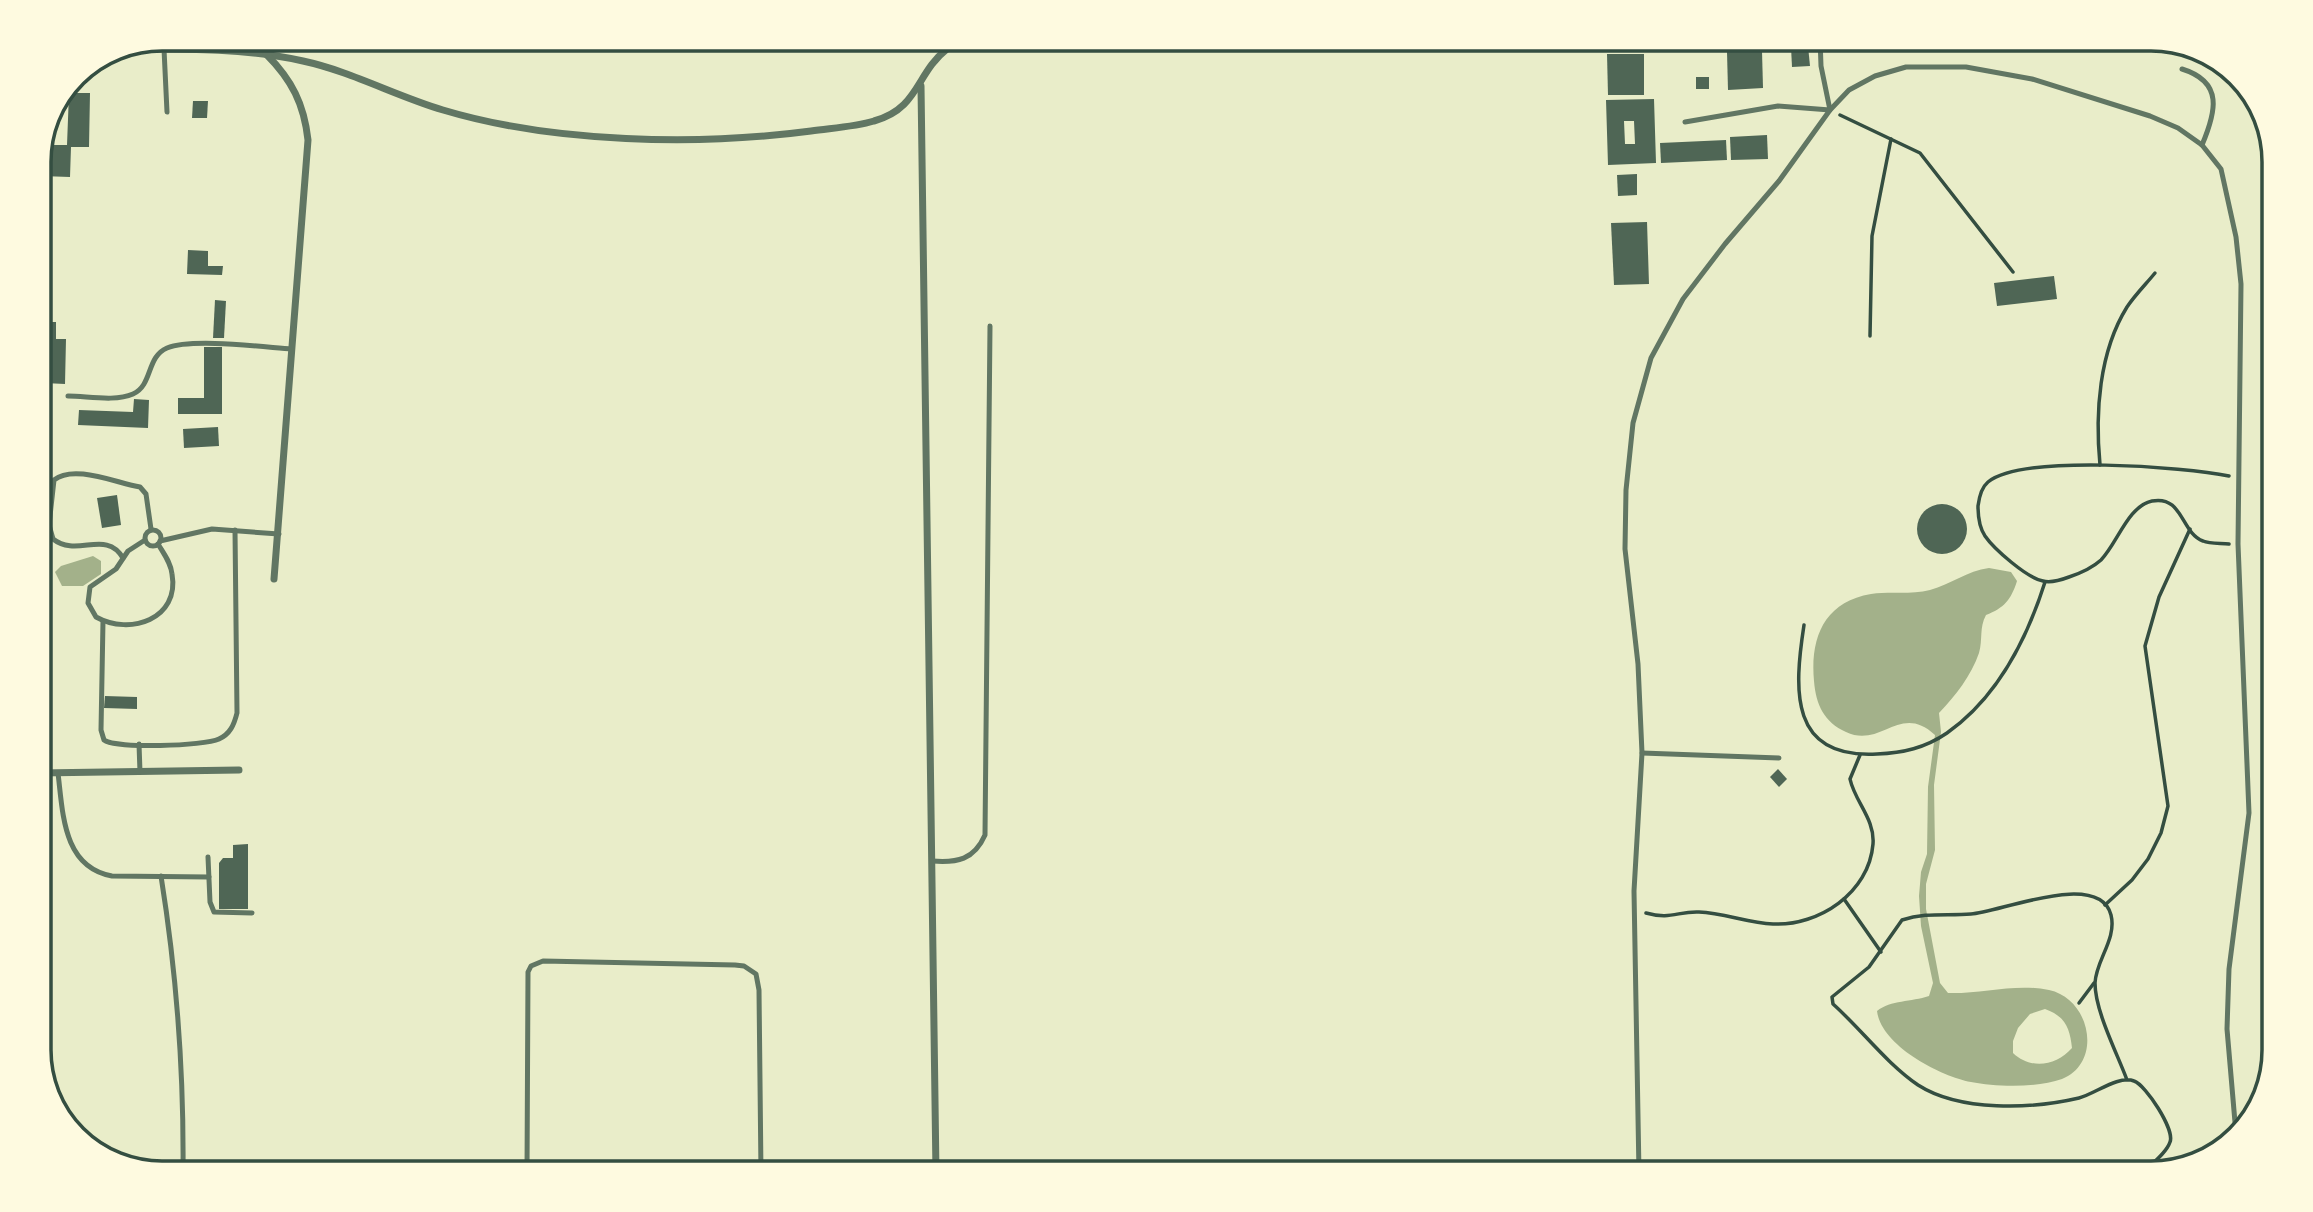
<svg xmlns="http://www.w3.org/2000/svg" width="2313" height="1212" font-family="'Fira Sans',sans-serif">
  <rect width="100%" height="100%" fill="#e9edc9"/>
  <g fill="#a3b18a" fill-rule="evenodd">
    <polygon points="93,556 101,561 101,574 83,586 62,586 55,572 61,566"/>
    <path d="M 1989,568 L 2011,572 L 2017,581 C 2011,600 2004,608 1986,615 C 1979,628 1983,639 1979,653 C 1971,676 1956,695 1939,713 L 1941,732 L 1934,785 L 1935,850 L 1926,884 L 1926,909 L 1940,983 L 1948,993 C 1982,994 2015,983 2049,990 C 2091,999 2103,1063 2062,1079 C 2037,1088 1996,1087 1971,1082 C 1939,1076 1881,1045 1877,1011 C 1891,1000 1911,1002 1929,996 L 1933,983 L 1921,926 L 1919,896 L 1921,872 L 1927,854 L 1928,787 L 1935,735 C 1900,702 1881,749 1846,732 C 1824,722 1816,705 1814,681 C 1810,638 1824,602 1871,594 C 1890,591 1911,595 1930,590 C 1951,584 1967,571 1989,568 ZM 2045,1009 C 2065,1016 2070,1028 2072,1048 C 2056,1066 2031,1070 2013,1053 L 2013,1041 L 2018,1028 L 2030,1014 Z"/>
  </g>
  <g fill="#4f6655" fill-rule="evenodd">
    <polygon points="1808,46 1810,66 1792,67 1791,47"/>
    <polygon points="1762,51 1763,88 1728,90 1727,52"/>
    <polygon points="1607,54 1644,54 1644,95 1608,95"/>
    <rect x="1696" y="77" width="13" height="12"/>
    <polygon points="69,93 90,93 89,147 71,147 70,177 41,176 43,145 67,145"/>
    <path d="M 1654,99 L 1656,163 L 1608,165 L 1606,100 ZM 1624,121 L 1634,121 L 1635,144 L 1625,144 Z"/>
    <polygon points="193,101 208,101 207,118 192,118"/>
    <polygon points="1767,135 1768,159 1731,160 1730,137"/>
    <polygon points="1726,140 1727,160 1661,163 1660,143"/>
    <polygon points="1637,174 1637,195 1618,196 1617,175"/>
    <polygon points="1647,222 1649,284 1614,285 1611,223"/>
    <polygon points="188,250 208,251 208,266 223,266 222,275 187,274"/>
    <polygon points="2054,276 2057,299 1997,306 1994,283"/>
    <polygon points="215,300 226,301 224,338 213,338"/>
    <polygon points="44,322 56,322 56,339 66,339 65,384 44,383"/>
    <polygon points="204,347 222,347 222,414 178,414 178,398 204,398"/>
    <polygon points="134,399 149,400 148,428 78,425 79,410 133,412"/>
    <polygon points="218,427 219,446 184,448 183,429"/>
    <polygon points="117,495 121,525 102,528 97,498"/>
    <circle cx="1942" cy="529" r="25"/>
    <polygon points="105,696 137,697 137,709 104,708"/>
    <polygon points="1778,769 1787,779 1779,787 1770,777"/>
    <polygon points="248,844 248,909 219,909 219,863 223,858 233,858 233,845"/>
  </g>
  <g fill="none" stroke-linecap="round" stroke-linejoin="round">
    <g stroke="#344e41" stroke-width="3.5">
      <polyline points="1840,115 1920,153 2013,272"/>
      <polyline points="1870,336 1872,236 1891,139"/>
      <path d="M 2100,465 C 2095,413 2099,352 2127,307 C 2135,295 2146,284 2155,273"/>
      <path d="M 2229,544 C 2221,543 2210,544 2203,541 C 2181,533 2183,495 2152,501 C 2128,506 2117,544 2101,560 C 2091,569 2081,573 2069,577 C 2061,580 2050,583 2043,581 C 2027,578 1994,549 1985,536 C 1979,527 1978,516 1978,506 C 1979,498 1982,487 1988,482 C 2023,454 2185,467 2229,476"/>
      <path d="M 1804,625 C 1794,690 1789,759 1877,754 C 1903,753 1925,748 1947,733 C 1998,697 2027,639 2045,582"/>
      <polyline points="1844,899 1881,952"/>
      <polyline points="2105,905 2132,880 2148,859 2161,833 2168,806 2145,646 2159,597 2190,529"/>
      <path d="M 1646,913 C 1671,920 1678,911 1699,912 C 1724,913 1748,923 1773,924 C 1819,926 1869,893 1873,844 C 1875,819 1855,802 1850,779 L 1860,755"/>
      <polyline points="2079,1003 2094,983"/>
      <path d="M 2127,1080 C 2117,1053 2095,1011 2095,983 C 2096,960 2117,939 2111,915 C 2099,869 1998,913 1971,914 C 1947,916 1926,912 1902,920 L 1869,967 L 1832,997 L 1833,1004 C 1862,1030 1886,1063 1918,1085 C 1960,1112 2032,1109 2079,1098 C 2095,1094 2118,1075 2134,1081 C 2146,1085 2175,1130 2170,1142 C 2166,1154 2150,1165 2142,1173"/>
    </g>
    <g stroke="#617663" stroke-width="5">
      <polyline points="529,38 641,43 749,38"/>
      <polyline points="164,49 167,112"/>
      <polyline points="231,50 279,38"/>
      <path d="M 2182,69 C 2224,82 2216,112 2202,145"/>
      <polyline points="1685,122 1778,106 1830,110 1821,66 1820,38"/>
      <path d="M 68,396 C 87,396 115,402 133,394 C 153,385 146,357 167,348 C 192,338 263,347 292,349"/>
      <circle cx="153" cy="538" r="8"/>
      <path d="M 145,540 L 128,551 L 116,569 L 90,587 L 88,603 L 96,617 C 130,636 180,619 172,574 C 171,563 164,554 158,544"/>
      <polyline points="160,541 212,529 279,534"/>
      <path d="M 123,558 C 106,529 77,558 53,539 L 49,525 L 54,480 C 74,464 116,483 140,487 L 146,494 L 151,529"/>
      <path d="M 103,621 L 101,730 L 104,740 C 116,749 204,746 219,739 C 230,734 234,725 237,713 L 235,530"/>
      <polyline points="139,744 140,772"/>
      <polyline points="1642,753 1779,758"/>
      <path d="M 58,773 C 63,814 63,867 112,876 L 209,877"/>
      <polyline points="208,857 210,902 214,912 252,913"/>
      <path d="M 932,861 C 957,863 974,860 985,835 L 990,326"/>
      <path d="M 161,876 C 177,976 184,1073 183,1173"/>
      <polyline points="527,1173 528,972 531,966 543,961 735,965 744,966 756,974 759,990 761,1173"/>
      <polyline points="1639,1173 1634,891 1642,753 1638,664 1625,549 1626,490 1633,423 1651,358 1683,299 1725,244 1779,181 1830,110 1849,90 1875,76 1906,67 1966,67 2032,79 2150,116 2178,128 2202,145 2221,169 2236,237 2241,284 2238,544 2249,813 2229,969 2227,1029 2236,1134"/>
    </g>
    <g stroke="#617663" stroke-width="7">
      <path d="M 113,49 C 175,49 241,47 303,61 C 350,71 396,96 443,110 C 553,143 698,146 811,131 C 832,128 854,127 874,121 C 919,109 916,73 947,49 C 954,44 964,42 971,38"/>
      <path d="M 266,54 C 292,80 304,104 308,140 L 274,579"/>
      <polyline points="921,86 936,1173"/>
      <polyline points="39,773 239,770"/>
    </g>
  </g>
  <path d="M0 0H2313V1212H0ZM162 51H2151A111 111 0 0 1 2262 162V1050A111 111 0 0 1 2151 1161H162A111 111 0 0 1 51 1050V162A111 111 0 0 1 162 51Z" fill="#fefae0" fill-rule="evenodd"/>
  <path fill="none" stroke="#344e41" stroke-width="3.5" d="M162 51H2151A111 111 0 0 1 2262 162V1050A111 111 0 0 1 2151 1161H162A111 111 0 0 1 51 1050V162A111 111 0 0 1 162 51Z"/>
</svg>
